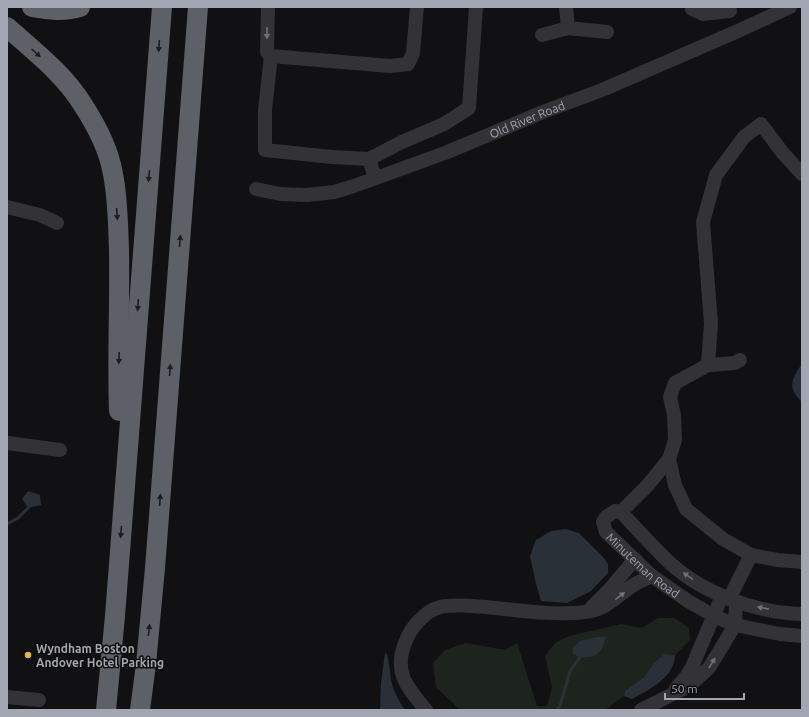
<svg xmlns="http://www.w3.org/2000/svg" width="809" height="717" font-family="Ubuntu,sans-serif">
  <rect width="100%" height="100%" fill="#111012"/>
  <polygon fill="#1d241e" points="658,618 674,618 689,628 690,640 675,655 664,654 654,663 644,677 625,691 624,696 605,710 460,710 436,687 433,663 445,650 466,643 505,650 517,643 537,706 547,706 552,687 545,656 555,643 569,636 621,624 642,628"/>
  <g fill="#2a3037">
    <path d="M 802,364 L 802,402 C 787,388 791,379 802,364 Z"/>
    <polygon points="28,491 40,495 41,505 28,508 22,499"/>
    <polygon points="566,529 579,533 603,557 608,564 608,573 591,591 567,603 541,601 536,584 530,556 536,540 551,531"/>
    <path d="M 596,637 L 606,637 C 605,641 603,647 601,650 C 594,659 582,659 573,654 L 573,648 L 580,641 Z"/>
    <path d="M 385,653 L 387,654 C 389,662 390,671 391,680 C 393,691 399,701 405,710 L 380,710 L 381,683 Z"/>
    <path d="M 664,654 L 675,655 C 674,678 650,689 632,699 L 624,696 L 625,691 L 644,677 L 654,663 Z"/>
  </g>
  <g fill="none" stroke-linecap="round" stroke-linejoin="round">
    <g stroke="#2a3037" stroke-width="3">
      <polyline points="7,524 18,518 28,508"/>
      <polyline points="557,710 560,706 570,671 580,657"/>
    </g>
    <g stroke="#323237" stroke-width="14">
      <polyline points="268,7 267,52 271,56 390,66 408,64 413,53 417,7"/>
      <polyline points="692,7 692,9 703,14 730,11"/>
      <polyline points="568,28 607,32"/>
      <polyline points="542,35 568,28 566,7"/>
      <polyline points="271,56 265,110 265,150 332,157 369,159"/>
      <polyline points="375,178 369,159 402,142 444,124 469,108 476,7"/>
      <path id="s1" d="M 256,189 L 280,194 L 307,195 L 334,192 L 354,186 L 445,153 L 543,112 L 602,90 L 738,31 L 790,7"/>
      <polyline points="7,207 40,215 57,223"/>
      <polyline points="708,365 735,363 740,360"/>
      <polyline points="7,443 60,450"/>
      <polyline points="669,459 675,485 686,509 723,539 751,555 778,560 802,562"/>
      <polyline points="621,512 648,485 669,459 675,440 674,415 670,397 675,383 708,365 711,323 703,222 716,175 744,137 761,124 782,152 802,174"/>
      <polyline points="729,599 751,555"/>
      <polyline points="591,608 610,589 635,559"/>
      <path id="s2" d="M 802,614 C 757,613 704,594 670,563 C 653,547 637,529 621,512 L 615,511 L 606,517 L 603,522 L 606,532 L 652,576 L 688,601 L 714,616 L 735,625 L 780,634 L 802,636"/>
      <polyline points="676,688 686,677 692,667 722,596"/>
      <polyline points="7,697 39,700"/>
      <path d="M 426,710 C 408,688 393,673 405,643 C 410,628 425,611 440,607 C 455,604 471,606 486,607 C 518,610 553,616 586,612 C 608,609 618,595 635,584 C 640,581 646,579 652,576"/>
      <polyline points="641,710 689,686 709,668 735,625 736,602"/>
    </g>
    <g stroke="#5e6067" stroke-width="20">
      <path d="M 32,7 C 49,10 64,12 80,7"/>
      <path d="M 7,27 C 34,51 64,74 83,105 C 96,125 109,150 113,174 C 118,199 118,225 119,250 C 120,303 117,357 119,411"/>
      <polyline points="106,710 115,616 162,7"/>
      <polyline points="140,710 146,664 155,568 198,7"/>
    </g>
  </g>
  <defs><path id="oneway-solid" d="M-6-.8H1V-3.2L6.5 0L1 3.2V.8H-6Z"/></defs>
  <g fill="#70727b">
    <use href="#oneway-solid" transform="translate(267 33) rotate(91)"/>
    <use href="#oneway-solid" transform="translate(688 576) rotate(-145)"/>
    <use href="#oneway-solid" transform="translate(620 596) rotate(-38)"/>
    <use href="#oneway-solid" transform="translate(763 608) rotate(-169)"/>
    <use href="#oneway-solid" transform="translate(712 663) rotate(-58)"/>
  </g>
  <g fill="#1c1d1f">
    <use href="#oneway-solid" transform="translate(159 46) rotate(94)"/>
    <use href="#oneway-solid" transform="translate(36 53) rotate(42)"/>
    <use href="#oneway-solid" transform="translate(149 176) rotate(95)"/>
    <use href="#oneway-solid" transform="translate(117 214) rotate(86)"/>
    <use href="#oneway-solid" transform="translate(180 241) rotate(-86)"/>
    <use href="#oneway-solid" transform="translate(138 305) rotate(94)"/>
    <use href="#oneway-solid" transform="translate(119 358) rotate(92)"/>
    <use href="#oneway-solid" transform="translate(170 370) rotate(-86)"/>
    <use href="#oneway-solid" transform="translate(160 500) rotate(-86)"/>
    <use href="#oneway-solid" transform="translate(121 532) rotate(94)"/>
    <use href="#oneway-solid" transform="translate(149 630) rotate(-84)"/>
  </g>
  <circle fill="#eab730" stroke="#0c0c0d" stroke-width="1.5" cx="28" cy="655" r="4"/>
  <g text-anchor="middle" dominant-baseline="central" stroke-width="3" stroke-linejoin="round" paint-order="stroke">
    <g font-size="12" fill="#a2a6b2" stroke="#0c0c0d">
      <text stroke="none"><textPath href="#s1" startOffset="285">Old River Road</textPath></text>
      <text stroke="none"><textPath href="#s2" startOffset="298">Minuteman Road</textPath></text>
    </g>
    <g font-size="12" font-weight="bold" fill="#a2a6b2" stroke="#0c0c0d" text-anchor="start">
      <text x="36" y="648">Wyndham Boston<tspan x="36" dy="14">Andover Hotel Parking</tspan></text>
    </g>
  </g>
  <rect width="809" height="717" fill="none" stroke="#a2a6b2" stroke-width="16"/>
  <path d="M665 693v6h79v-6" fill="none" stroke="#a2a6b2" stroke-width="2"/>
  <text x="671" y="693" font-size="12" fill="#a2a6b2" stroke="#0c0c0d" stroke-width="3" paint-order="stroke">50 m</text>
</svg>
